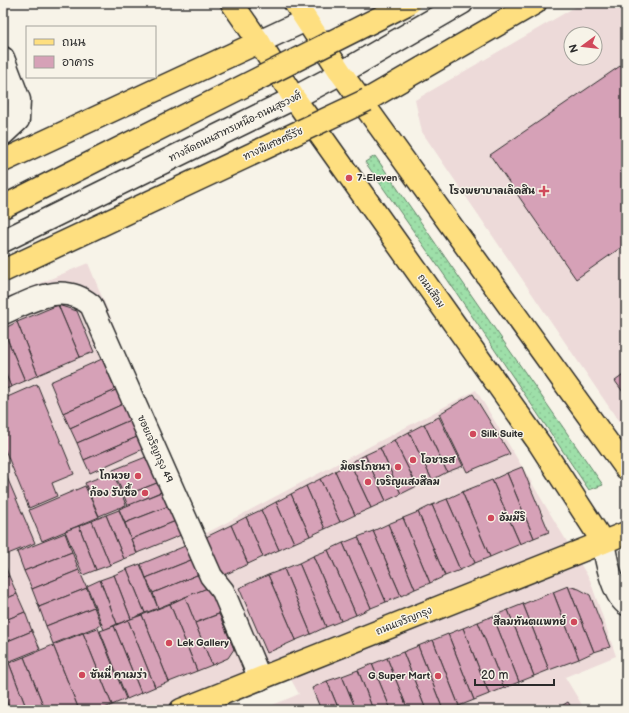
<svg xmlns="http://www.w3.org/2000/svg" width="629" height="713" font-family="'Balsamiq Sans','Playpen Sans Thai',sans-serif">
  <defs>
    <pattern id="grass-dots" width="8" height="8" patternUnits="userSpaceOnUse"><rect width="8" height="8" fill="#9edfa9"/><path d="M2 2h.1M6 6h.1" fill="none" stroke="#88c092" stroke-width="1.8" stroke-linecap="round"/></pattern>
  </defs>
  <rect width="100%" height="100%" fill="#f7f3e8"/>
  <filter id="ink" filterUnits="userSpaceOnUse"><feTurbulence type="fractalNoise" baseFrequency=".025" numOctaves="2"/><feDisplacementMap in="SourceGraphic" scale="8" xChannelSelector="R" yChannelSelector="G"/><feConvolveMatrix kernelMatrix="1 2 1 2 8 2 1 2 1" color-interpolation-filters="sRGB"/></filter>
  <g filter="url(#ink)">
    <g fill="#eddad9" fill-rule="evenodd">
      <path d="M 582,3 L 626,3 L 626,432 L 422,132 L 415,100 ZM 571,34 L 595,34 L 595,58 L 571,58 Z"/>
      <polygon points="88,263 201,536 476,390 590,580 616,656 565,677 585,710 261,710 299,694 283,665 159,710 3,710 3,299"/>
    </g>
    <polygon fill="url(#grass-dots)" stroke="#64856a" points="375,156 603,485 589,490 447,279 365,162"/>
    <g fill="#d6a1b7" stroke="#2b2b2b">
      <polygon points="626,62 626,244 576,279 490,155"/>
      <polygon points="58,305 77,311 94,352 80,357"/>
      <polygon points="58,305 80,357 38,375 17,322"/>
      <polygon points="17,322 38,375 25,381 3,329"/>
      <polygon points="3,329 25,381 11,387 3,368"/>
      <polygon points="102,359 116,390 63,413 50,382"/>
      <polygon points="3,368 11,387 3,390"/>
      <polygon points="626,373 626,396 615,381"/>
      <polygon points="37,384 74,474 52,483 57,496 29,508 3,445 3,399"/>
      <polygon points="116,390 123,404 70,428 63,413"/>
      <polygon points="473,394 510,454 467,472 439,414"/>
      <polygon points="123,404 130,420 77,443 70,428"/>
      <polygon points="439,417 463,466 447,472 424,424"/>
      <polygon points="130,420 137,437 84,460 77,443"/>
      <polygon points="424,424 447,472 432,480 409,432"/>
      <polygon points="409,432 432,480 417,486 394,440"/>
      <polygon points="137,437 143,449 90,473 84,460"/>
      <polygon points="394,440 417,486 401,494 380,448"/>
      <polygon points="380,448 401,494 386,501 365,455"/>
      <polygon points="151,455 162,481 124,496 113,470"/>
      <polygon points="365,455 386,501 371,508 350,463"/>
      <polygon points="350,463 371,508 355,515 335,471"/>
      <polygon points="522,467 549,532 534,538 507,473"/>
      <polygon points="3,468 35,543 3,556"/>
      <polygon points="335,471 355,515 340,522 320,479"/>
      <polygon points="113,472 126,505 99,516 85,483"/>
      <polygon points="507,473 534,538 520,544 492,480"/>
      <polygon points="320,479 340,522 325,529 306,486"/>
      <polygon points="492,480 520,544 490,557 462,492"/>
      <polygon points="162,481 165,490 128,506 124,496"/>
      <polygon points="85,486 99,517 42,541 29,510"/>
      <polygon points="306,486 325,529 310,536 291,494"/>
      <polygon points="169,489 174,504 125,523 119,509"/>
      <polygon points="462,492 490,557 475,563 447,499"/>
      <polygon points="291,494 310,536 294,543 276,502"/>
      <polygon points="447,499 475,563 460,570 432,505"/>
      <polygon points="276,502 294,543 279,550 261,510"/>
      <polygon points="174,504 181,519 131,539 125,523"/>
      <polygon points="432,505 460,570 445,576 418,512"/>
      <polygon points="119,510 137,554 124,559 106,515"/>
      <polygon points="261,510 279,550 263,557 246,517"/>
      <polygon points="418,512 445,576 430,583 403,518"/>
      <polygon points="106,515 124,559 110,565 92,521"/>
      <polygon points="246,517 263,557 248,564 231,525"/>
      <polygon points="403,518 430,583 415,589 388,524"/>
      <polygon points="181,519 186,533 137,553 131,539"/>
      <polygon points="92,521 110,565 96,570 79,526"/>
      <polygon points="388,524 415,589 401,596 373,531"/>
      <polygon points="231,525 248,564 220,577 204,538"/>
      <polygon points="79,526 96,570 83,575 65,531"/>
      <polygon points="373,531 401,596 386,602 358,537"/>
      <polygon points="65,533 72,552 24,571 17,552"/>
      <polygon points="358,537 386,602 371,608 343,543"/>
      <polygon points="343,543 371,608 356,615 328,550"/>
      <polygon points="190,544 196,558 146,578 141,564"/>
      <polygon points="328,550 356,615 341,621 313,556"/>
      <polygon points="72,552 79,570 32,589 24,571"/>
      <polygon points="313,556 341,621 326,627 299,563"/>
      <polygon points="196,558 202,573 153,593 146,578"/>
      <polygon points="3,560 9,576 3,579"/>
      <polygon points="299,563 326,627 311,634 284,569"/>
      <polygon points="140,564 158,608 145,613 127,569"/>
      <polygon points="127,569 145,613 131,619 114,575"/>
      <polygon points="284,569 311,634 296,640 268,575"/>
      <polygon points="79,570 87,588 39,607 32,589"/>
      <polygon points="202,573 208,588 158,608 153,593"/>
      <polygon points="114,575 131,619 117,624 100,580"/>
      <polygon points="268,575 296,640 267,653 239,588"/>
      <polygon points="9,576 17,594 3,600 3,579"/>
      <polygon points="100,580 117,624 104,630 87,586"/>
      <polygon points="568,586 579,589 590,595 610,647 594,652"/>
      <polygon points="568,586 594,652 579,659 553,592"/>
      <polygon points="210,587 221,613 195,623 185,597"/>
      <polygon points="87,588 94,607 46,626 39,607"/>
      <polygon points="553,592 579,659 549,670 523,604"/>
      <polygon points="17,594 25,612 3,621 3,600"/>
      <polygon points="185,597 212,665 197,671 170,604"/>
      <polygon points="170,604 197,671 169,682 142,615"/>
      <polygon points="523,604 549,670 534,676 508,610"/>
      <polygon points="94,607 101,625 53,644 46,626"/>
      <polygon points="508,610 534,676 519,682 493,616"/>
      <polygon points="25,612 32,631 3,643 3,621"/>
      <polygon points="219,614 234,649 228,658 212,665 195,623"/>
      <polygon points="142,615 169,682 155,687 128,620"/>
      <polygon points="493,616 519,682 504,688 478,622"/>
      <polygon points="128,620 155,687 141,693 114,626"/>
      <polygon points="478,622 504,688 489,694 463,628"/>
      <polygon points="114,626 141,693 127,699 100,631"/>
      <polygon points="98,628 126,699 112,705 83,633"/>
      <polygon points="463,628 489,694 474,700 448,634"/>
      <polygon points="32,631 40,649 3,664 3,643"/>
      <polygon points="83,633 112,705 99,710 79,710 53,645"/>
      <polygon points="448,634 474,700 459,706 433,640"/>
      <polygon points="433,640 459,706 450,710 443,710 418,646"/>
      <polygon points="53,645 79,710 45,710 24,657"/>
      <polygon points="418,646 443,710 426,710 403,652"/>
      <polygon points="403,652 426,710 408,710 387,658"/>
      <polygon points="24,657 45,710 27,710 9,663"/>
      <polygon points="387,658 408,710 391,710 372,664"/>
      <polygon points="9,663 27,710 10,710 3,692 3,665"/>
      <polygon points="372,664 391,710 373,710 358,670"/>
      <polygon points="358,670 373,710 356,710 342,676"/>
      <polygon points="342,676 356,710 339,710 327,681"/>
      <polygon points="327,681 339,710 321,710 312,688"/>
      <polygon points="3,698 8,710 3,710"/>
      <polygon points="568,702 573,710 555,710"/>
    </g>
    <g fill="none" stroke-linecap="round" stroke-linejoin="round">
      <g stroke="#2b2b2b" stroke-width="25">
        <g id="minor">
          <polyline points="259,42 306,20 348,17 382,3"/>
          <polyline points="3,58 19,100 18,120 3,134"/>
          <polyline points="3,241 294,98 341,73 462,3"/>
          <path d="M 3,313 C 33,300 62,281 91,305 L 211,576 L 223,591 L 260,679"/>
          <path d="M 603,542 C 606,559 612,593 626,604"/>
        </g>
      </g>
      <g stroke="#2b2b2b" stroke-width="25">
        <g id="major">
          <polyline points="232,3 259,42 294,98 539,443 603,542"/>
          <polyline points="295,3 341,73 626,468"/>
          <polyline points="181,710 626,533"/>
        </g>
      </g>
      <g stroke="#2b2b2b" stroke-width="25">
        <g id="highway">
          <polyline points="367,100 535,3"/>
          <polyline points="3,161 259,42"/>
        </g>
      </g>
      <use href="#minor" stroke="#f7f3e8" stroke-width="22"/>
      <use href="#major" stroke="#fedf80" stroke-width="22"/>
      <use href="#highway" stroke="#fedf80" stroke-width="22"/>
      <g stroke="#2b2b2b" stroke-width="25" stroke-linecap="butt">
        <g id="highway-bridge">
          <polyline points="3,207 409,3"/>
          <polyline points="3,271 367,100"/>
        </g>
      </g>
      <use href="#highway-bridge" stroke="#fedf80" stroke-width="22"/>
    </g>
  </g>
  <g fill="#d1495b" stroke="#f7f3e8" stroke-width="1.5">
    <circle cx="349" cy="178" r="4"/>
    <path d="M542 185h4v4h4v4h-4v4h-4v-4h-4v-4h4z"/>
    <circle cx="473" cy="434" r="4"/>
    <circle cx="413" cy="460" r="4"/>
    <circle cx="398" cy="467" r="4"/>
    <circle cx="138" cy="476" r="4"/>
    <circle cx="368" cy="482" r="4"/>
    <circle cx="145" cy="493" r="4"/>
    <circle cx="491" cy="518" r="4"/>
    <circle cx="574" cy="622" r="4"/>
    <circle cx="169" cy="643" r="4"/>
    <circle cx="82" cy="675" r="4"/>
    <circle cx="438" cy="676" r="4"/>
  </g>
  <g text-anchor="middle" dominant-baseline="central" stroke-width="3" stroke-linejoin="round" paint-order="stroke">
    <g font-size="10" fill="#2b2b2b" stroke="#f7f3e8">
      <text transform="translate(235 127) rotate(-26)">ทางลัดถนนสาทรเหนือ-ถนนสุรวงศ์</text>
      <text transform="translate(273 144) rotate(-25)">ทางพิเศษศรีรัช</text>
      <text transform="translate(431 291) rotate(55)">ถนนสีลม</text>
      <text transform="translate(155 449) rotate(66)">ซอยเจริญกรุง 49</text>
      <text transform="translate(404 621) rotate(-22)">ถนนเจริญกรุง</text>
    </g>
    <g font-size="10" font-weight="bold" fill="#2b2b2b" stroke="#f7f3e8" text-anchor="start">
      <text x="357" y="178">7-Eleven</text>
      <text x="535" y="191" text-anchor="end">โรงพยาบาลเลิดสิน</text>
      <text x="481" y="434">Silk Suite</text>
      <text x="421" y="460">โอชารส</text>
      <text x="390" y="467" text-anchor="end">มิตรโภชนา</text>
      <text x="130" y="476" text-anchor="end">โกนวย</text>
      <text x="376" y="482">เจริญแสงสีลม</text>
      <text x="137" y="493" text-anchor="end">ก้อง รับซื้อ</text>
      <text x="499" y="518">อัมมีริ</text>
      <text x="566" y="622" text-anchor="end">สีลมทันตแพทย์</text>
      <text x="177" y="643">Lek Gallery</text>
      <text x="90" y="675">ซันนี่ คาเมร่า</text>
      <text x="430" y="676" text-anchor="end">G Super Mart</text>
    </g>
  </g>
  <rect width="629" height="713" fill="none" stroke="#f7f3e8" stroke-width="16"/>
  <rect x="8" y="8" width="613" height="697" fill="none" stroke="#2b2b2b" stroke-width="1.5" filter="url(#ink)"/>
  <rect x="26" y="26" width="130" height="52" fill="#f7f3e8" stroke="#a5a39c"/>
  <rect x="34" y="39" width="20" height="6" fill="#fedf80" stroke="#a5a39c"/>
  <text x="62" y="46" font-size="12" fill="#2b2b2b">ถนน</text>
  <rect x="34" y="56" width="20" height="12" fill="#d6a1b7" stroke="#a5a39c"/>
  <text x="62" y="66" font-size="12" fill="#2b2b2b">อาคาร</text>
  <g transform="translate(583 46) rotate(255)"><circle r="19" fill="#f7f3e8" stroke="#a5a39c"/>
  <path d="M0-3L7 15L0 10L-7 15Z" fill="#d1495b"/>
  <text y="-6" font-size="11" font-weight="bold" text-anchor="middle" fill="#2b2b2b">N</text>
  </g>
  <path d="M475 679v6h79v-6" fill="none" stroke="#2b2b2b" stroke-width="2"/>
  <text x="481" y="679" font-size="12" fill="#2b2b2b" stroke="#f7f3e8" stroke-width="3" paint-order="stroke">20 m</text>
</svg>
